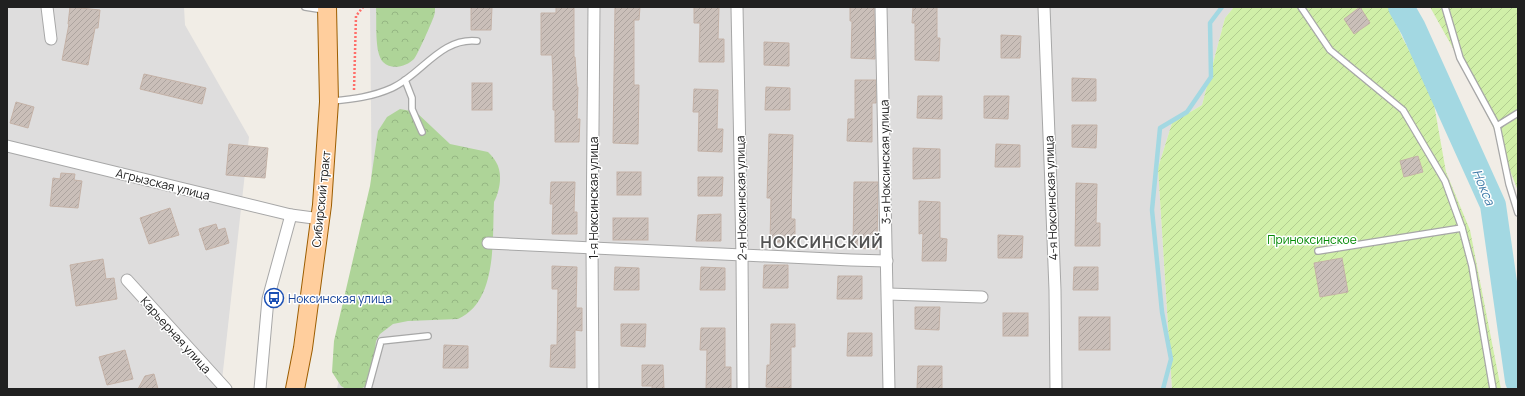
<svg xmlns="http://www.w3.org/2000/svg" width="1525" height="396" font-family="Manrope,sans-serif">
  <defs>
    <pattern id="forest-crowns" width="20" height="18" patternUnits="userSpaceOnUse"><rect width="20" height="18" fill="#aed498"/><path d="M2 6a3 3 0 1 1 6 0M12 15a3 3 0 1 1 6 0" fill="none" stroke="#95b683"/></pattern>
    <pattern id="garden-furrows" width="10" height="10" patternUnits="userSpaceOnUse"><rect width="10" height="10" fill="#d0efa8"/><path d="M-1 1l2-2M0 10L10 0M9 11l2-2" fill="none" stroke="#b2cd90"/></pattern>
    <pattern id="building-hatch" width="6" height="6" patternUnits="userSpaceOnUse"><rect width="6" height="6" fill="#cabfb9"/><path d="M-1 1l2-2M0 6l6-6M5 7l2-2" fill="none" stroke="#ada49f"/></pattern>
  </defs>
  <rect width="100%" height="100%" fill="#f1ede6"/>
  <g fill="#dedddd">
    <polygon points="7,7 184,7 185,25 249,137 221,389 7,389"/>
    <polygon points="370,7 1234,7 1225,18 1202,105 1172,123 1158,168 1172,389 337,389 372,211"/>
  </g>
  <g fill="url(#forest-crowns)">
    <path d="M 376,7 L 435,7 C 435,10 435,13 434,16 C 432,22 418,54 414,59 C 407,66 392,71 383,62 C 374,52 377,21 376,7 Z"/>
    <path d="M 400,109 L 416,112 L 450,144 L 488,152 C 491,155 494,158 496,162 C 503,173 500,191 494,202 C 492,239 498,301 458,319 L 408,321 L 393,324 L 380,334 L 376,341 L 372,377 L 369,385 L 360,389 L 346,389 L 341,386 L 332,372 L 334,341 L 370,186 L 378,131 L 387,117 Z"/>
  </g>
  <g fill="url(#garden-furrows)">
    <polygon points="1234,7 1390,7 1402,37 1432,93 1446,172 1470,230 1501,389 1172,389 1158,168 1172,123 1202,105 1225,18"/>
    <polygon points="1430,7 1518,7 1518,191 1493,127 1459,59"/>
  </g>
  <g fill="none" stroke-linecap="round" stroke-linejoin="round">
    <polyline stroke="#a3d8e2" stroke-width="4.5" points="1163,389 1171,359 1162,312 1152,210 1160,128 1187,112 1211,77 1210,23 1222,7"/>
    <polyline stroke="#a3d8e2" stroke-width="26" points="1401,7 1413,28 1493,205 1518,381"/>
  </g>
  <g fill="url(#building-hatch)" stroke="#c4b2a7">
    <polygon points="70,7 100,10 98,28 95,28 88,65 62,60 69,24 68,24"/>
    <polygon points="471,7 492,7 491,30 471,30"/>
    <polygon points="556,7 574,7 574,57 575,57 577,87 578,87 577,119 580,119 579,142 555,142 555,110 553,110 553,76 552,55 541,55 541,13 556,13"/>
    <polygon points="615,7 640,7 639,20 634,20 634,85 639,85 638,144 613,143"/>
    <polygon points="694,7 719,7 718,39 724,39 724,62 699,62 700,23 694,23"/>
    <polygon points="850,7 874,7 875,59 851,58 852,21 850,21"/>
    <polygon points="913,7 937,7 937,38 940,38 939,61 915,60 915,23 912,23"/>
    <polygon points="1360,7 1370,23 1354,34 1344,19"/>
    <polygon points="1001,35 1021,36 1020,58 1001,58"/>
    <polygon points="764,42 789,43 789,66 764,65"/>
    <polygon points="144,74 206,88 202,104 140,89"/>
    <polygon points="1072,78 1096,79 1096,101 1072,101"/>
    <polygon points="855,80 876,80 876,103 872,103 872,142 847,141 848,119 855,119"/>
    <rect x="472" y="83" width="20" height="27"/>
    <polygon points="766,87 790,88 790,110 765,110"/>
    <polygon points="694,89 718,90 717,129 723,129 722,152 698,151 699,112 693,112"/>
    <polygon points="918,96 942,96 942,119 917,118"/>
    <polygon points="984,96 1009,96 1008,119 984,118"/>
    <polygon points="16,102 34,107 28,128 10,123"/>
    <polygon points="1072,125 1097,125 1096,148 1072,147"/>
    <polygon points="769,134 793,135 791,219 795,219 795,242 770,242 771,198 767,198"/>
    <polygon points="229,144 268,148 265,178 226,175"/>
    <polygon points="996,144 1020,145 1020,167 995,167"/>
    <polygon points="913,148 940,149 940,178 913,179"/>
    <polygon points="1418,156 1423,172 1404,177 1400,161"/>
    <rect x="617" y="172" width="24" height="23"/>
    <polygon points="61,173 75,174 74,180 82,181 78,208 50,206 53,178 60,179"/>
    <polygon points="698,177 723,177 722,196 698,196"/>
    <polygon points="551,182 575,182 574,212 577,212 577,234 552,234 553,204 550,204"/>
    <polygon points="854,182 878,182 877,249 853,248"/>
    <polygon points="1076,183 1097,184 1096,223 1100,223 1100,246 1075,246"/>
    <polygon points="919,201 940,202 940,238 947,239 946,261 922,261 923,233 919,234"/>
    <polygon points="170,208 179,235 149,244 140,218"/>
    <polygon points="721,214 721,241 696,241 698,215"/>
    <rect x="613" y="218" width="35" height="22"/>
    <polygon points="216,224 218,230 225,228 229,243 206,250 199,229"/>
    <polygon points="998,235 1023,236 1022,258 998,258"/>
    <polygon points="1342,258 1348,292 1320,297 1314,263"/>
    <polygon points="103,259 106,279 114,278 117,299 76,306 70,265"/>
    <polygon points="764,265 788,265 788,288 763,288"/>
    <polygon points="552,266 577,267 576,308 582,308 582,331 575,330 575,368 550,367 551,345 557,345 558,289 552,289"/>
    <polygon points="615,267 639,268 639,290 614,290"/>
    <polygon points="701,267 725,268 725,290 700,290"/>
    <polygon points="1074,267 1098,267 1098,290 1073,290"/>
    <polygon points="838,276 862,276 862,299 837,299"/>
    <polygon points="915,307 940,307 939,330 915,329"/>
    <rect x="1003" y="313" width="25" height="23"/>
    <rect x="1079" y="317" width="31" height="33"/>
    <polygon points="621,324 646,324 645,347 621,346"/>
    <polygon points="771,324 795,324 795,347 791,347 791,388 766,387 767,365 770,365"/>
    <polygon points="701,328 725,328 725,367 731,367 731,389 706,389 707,350 700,350"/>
    <polygon points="848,333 872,333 872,356 847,356"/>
    <polygon points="444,345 468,346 468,368 443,368"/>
    <polygon points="125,350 133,379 107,385 99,357"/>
    <polygon points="642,365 663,365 664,389 652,389 652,386 642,386"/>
    <polygon points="918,366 942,366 942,389 917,389"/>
    <polygon points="154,374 158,389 138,389 145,376"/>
  </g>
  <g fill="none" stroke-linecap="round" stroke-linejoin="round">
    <g stroke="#a7a7a7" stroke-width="8">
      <g id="lane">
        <polyline points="305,7 324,10"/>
        <polyline points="1301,7 1330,50 1403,110 1445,181 1462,228 1472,266 1493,389"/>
        <polyline points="1445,7 1460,58 1497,126 1509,184 1518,213"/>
        <polyline points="405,80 412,98 412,109 422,132"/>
        <path d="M 332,101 C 353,99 372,97 392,88 C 421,75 441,37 477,41"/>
        <polyline points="1497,126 1518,113"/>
        <polyline points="1318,251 1462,228"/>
        <polyline points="368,389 381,341 428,336"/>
      </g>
    </g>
    <g stroke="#a7a7a7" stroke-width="13">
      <g id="street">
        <polyline points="47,7 51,39"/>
        <polyline points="737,7 742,256 743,389"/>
        <polyline points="881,7 889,389"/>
        <polyline points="1044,7 1055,290 1056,389"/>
        <polyline points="7,146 291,215 321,219"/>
        <polyline points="488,243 851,260 887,261"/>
        <polyline points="127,280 226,389"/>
        <polyline points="888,294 982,297"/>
        <polyline points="260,389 268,299 291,215"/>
        <polyline points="593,389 592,247 594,7"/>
      </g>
    </g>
    <g stroke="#9c5d00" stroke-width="20">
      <polyline id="primary" points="295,389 303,348 322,205 329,102 327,7"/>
    </g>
    <polyline stroke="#ff6e69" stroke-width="2.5" stroke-dasharray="2 2" stroke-linecap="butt" points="354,90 356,16 363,7"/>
    <use href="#lane" stroke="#fff" stroke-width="5.5"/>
    <use href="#street" stroke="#fff" stroke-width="11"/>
    <use href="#primary" stroke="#ffce9d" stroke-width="18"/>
  </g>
  <defs>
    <g id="bus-ring" transform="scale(1)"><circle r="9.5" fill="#fff" stroke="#1a4fb4" stroke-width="1.5"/><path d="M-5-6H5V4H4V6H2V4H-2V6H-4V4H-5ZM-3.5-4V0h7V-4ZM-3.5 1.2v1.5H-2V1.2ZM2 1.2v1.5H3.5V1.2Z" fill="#1a4fb4"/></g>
  </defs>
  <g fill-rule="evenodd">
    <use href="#bus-ring" x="274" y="298"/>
  </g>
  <g text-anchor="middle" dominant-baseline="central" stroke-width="3" stroke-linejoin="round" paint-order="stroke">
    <g font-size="12" fill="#202020" stroke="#fff">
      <text transform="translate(885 162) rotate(-91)">3-я Ноксинская улица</text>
      <text transform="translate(163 184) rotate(14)">Агрызская улица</text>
      <text transform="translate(593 198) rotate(-90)">1-я Ноксинская улица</text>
      <text transform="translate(741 198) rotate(-91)">2-я Ноксинская улица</text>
      <text transform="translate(1051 198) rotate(-92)">4-я Ноксинская улица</text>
      <text transform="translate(321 199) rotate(-84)">Сибирский тракт</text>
      <text transform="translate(176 335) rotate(48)">Карьерная улица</text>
    </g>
    <g font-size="12" fill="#038a04" stroke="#fff">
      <text x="1312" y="239">Приноксинское</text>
    </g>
    <g font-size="12" fill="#164399" stroke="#fff" text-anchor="start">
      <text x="288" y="298">Ноксинская улица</text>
    </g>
    <g font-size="13" font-style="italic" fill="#3f7ba8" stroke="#fff">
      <text transform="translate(1484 187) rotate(67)">Нокса</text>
    </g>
    <g font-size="16" font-weight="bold" letter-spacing="1" fill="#535353" stroke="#fff">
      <text x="822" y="242">НОКСИНСКИЙ</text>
    </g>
  </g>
  <rect width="1525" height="396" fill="none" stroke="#202020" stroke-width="16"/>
</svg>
